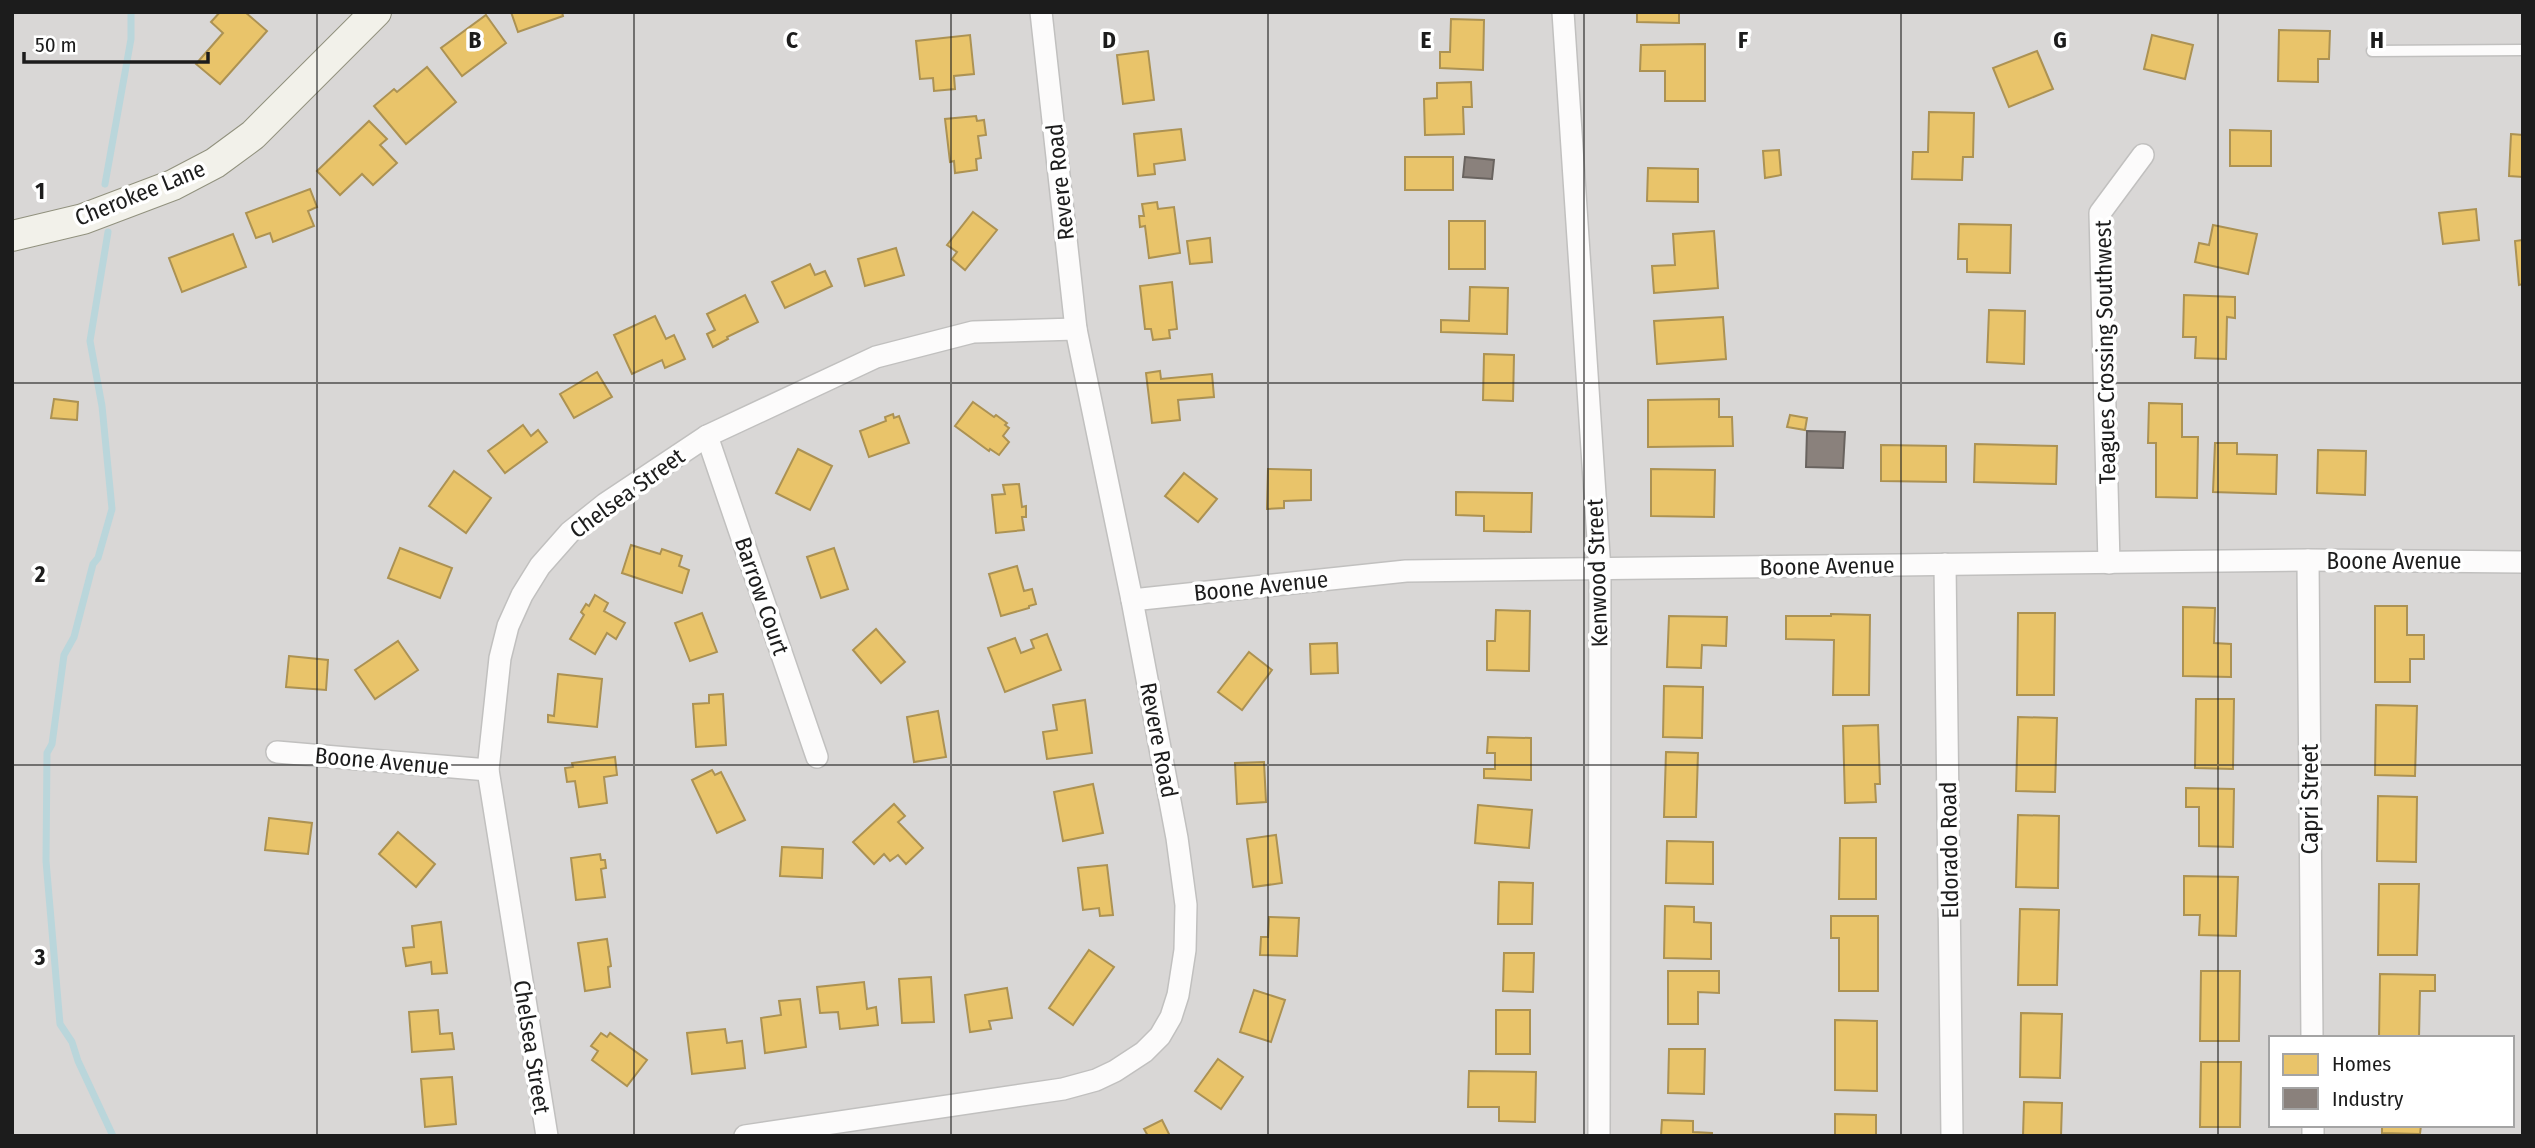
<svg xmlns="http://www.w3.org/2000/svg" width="2535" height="1148" font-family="'Fira Sans Condensed',sans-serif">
  <rect width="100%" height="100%" fill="#eae7e4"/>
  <path fill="#d9d7d6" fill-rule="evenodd" d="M 12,12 L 2523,12 L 2523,1136 L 12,1136 ZM 2271,1038 L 2512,1038 L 2512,1125 L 2271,1125 Z"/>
  <g fill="#e9c46a" stroke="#ac9253" stroke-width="2">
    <polygon points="220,12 245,12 267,31 220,84 196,64 223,33 211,22"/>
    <polygon points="511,12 562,12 563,16 518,32"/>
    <polygon points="1637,12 1679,12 1679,23 1637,22"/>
    <polygon points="486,15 506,43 462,76 441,48"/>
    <polygon points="1451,19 1484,20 1483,70 1440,68 1440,52 1450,52"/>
    <polygon points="2279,30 2330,31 2329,59 2318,59 2318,82 2278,81"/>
    <polygon points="970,35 974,74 954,76 955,89 934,91 933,78 920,79 916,41"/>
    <polygon points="2152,35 2193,45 2185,79 2144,69"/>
    <polygon points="1705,44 1705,101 1665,101 1665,71 1640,71 1641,45"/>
    <polygon points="1148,51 1154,100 1123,104 1117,55"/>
    <polygon points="2037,51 2053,89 2009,107 1993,68"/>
    <polygon points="427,67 456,102 406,144 374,106 394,89 397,92"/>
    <polygon points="1471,82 1472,107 1463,107 1464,134 1425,135 1424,99 1437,98 1437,83"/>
    <polygon points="1929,112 1974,113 1973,157 1963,157 1962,180 1912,179 1913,152 1928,152"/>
    <polygon points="976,116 977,121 984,120 986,135 978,136 981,158 976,159 977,170 955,173 954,161 950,162 945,119"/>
    <polygon points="369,121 387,139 380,145 397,163 373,185 362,174 340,195 317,171"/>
    <polygon points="1181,129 1185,160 1154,164 1155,174 1138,176 1134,134"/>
    <polygon points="2230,130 2271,131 2271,166 2230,166"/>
    <polygon points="2511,134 2523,135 2523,177 2509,176"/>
    <polygon points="1779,150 1781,175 1765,178 1763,151"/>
    <rect x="1405" y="157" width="48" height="33"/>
    <polygon points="1648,168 1698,169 1698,202 1647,201"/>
    <polygon points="310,189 317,207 308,211 314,226 273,242 270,233 256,238 246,213"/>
    <polygon points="1157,202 1158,209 1174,207 1180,253 1149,258 1145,226 1140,227 1139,216 1144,216 1142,204"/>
    <polygon points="2476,209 2479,240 2443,244 2439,213"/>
    <polygon points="973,212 997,230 965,270 952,259 957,252 947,245"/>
    <rect x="1449" y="221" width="36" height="48"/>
    <polygon points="1959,224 2011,225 2010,273 1967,272 1967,259 1958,259"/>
    <polygon points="2213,225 2257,234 2248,274 2195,262 2199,243 2209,245"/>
    <polygon points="1714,231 1718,288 1654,293 1652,266 1675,265 1673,234"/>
    <polygon points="233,234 246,267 182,292 169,258"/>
    <polygon points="1210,238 1212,262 1190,264 1187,241"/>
    <polygon points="2523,240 2523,284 2519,285 2515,241"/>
    <polygon points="896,248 904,275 865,286 858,259"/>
    <polygon points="810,264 815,275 825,271 832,286 785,308 772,282"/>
    <polygon points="1172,282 1177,329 1169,330 1170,338 1153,340 1151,329 1145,329 1140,286"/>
    <polygon points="1470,287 1508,288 1507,334 1441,332 1441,320 1469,321"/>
    <polygon points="745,295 758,322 727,337 728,339 713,347 707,334 715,330 707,314"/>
    <polygon points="2184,295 2235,297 2235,318 2227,317 2226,359 2195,358 2196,337 2183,337"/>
    <polygon points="1989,310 2025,311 2024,364 1987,362"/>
    <polygon points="655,316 666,339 674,335 685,359 665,368 662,360 632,374 614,335"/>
    <polygon points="1723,317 1726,359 1657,364 1654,321"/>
    <polygon points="1484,354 1514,355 1513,401 1483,400"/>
    <polygon points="1160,371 1161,379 1212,374 1214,397 1178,400 1180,420 1152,423 1146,373"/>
    <polygon points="597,372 612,397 574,418 560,394"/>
    <polygon points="54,399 78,402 77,420 51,418"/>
    <polygon points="1719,399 1719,417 1732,417 1733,446 1648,447 1648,400"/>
    <polygon points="973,402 994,417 996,415 1007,423 1005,425 1009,428 1003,436 1009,442 999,455 990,449 989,451 955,426"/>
    <polygon points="2149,403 2182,404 2182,437 2198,437 2197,498 2156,497 2156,443 2148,443"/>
    <polygon points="893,414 894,418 899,416 909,443 869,457 860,431 886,421 885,417"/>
    <polygon points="1790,415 1807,418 1805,430 1787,427"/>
    <polygon points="523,425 531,436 538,430 547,442 505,473 488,451"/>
    <polygon points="2215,443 2237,443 2237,454 2277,455 2276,494 2213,492"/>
    <polygon points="1975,444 2057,446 2056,484 1974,482"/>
    <polygon points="1881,445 1946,446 1946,482 1881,481"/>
    <polygon points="798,449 832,466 810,510 776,493"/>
    <polygon points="2318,450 2366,451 2365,495 2317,493"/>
    <polygon points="1268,469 1311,470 1311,500 1284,501 1284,508 1267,509"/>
    <polygon points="1651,469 1715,470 1714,517 1651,516"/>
    <polygon points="454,471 491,498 466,533 429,506"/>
    <polygon points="1184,473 1217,499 1198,522 1165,496"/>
    <polygon points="1019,484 1022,507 1026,506 1026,517 1022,517 1024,530 996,533 992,495 1005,494 1003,485"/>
    <polygon points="1456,492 1532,493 1531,532 1484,531 1484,516 1456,515"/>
    <polygon points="631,545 660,554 662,549 682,556 679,566 689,570 682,593 622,573"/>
    <polygon points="400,548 452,568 440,598 388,578"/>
    <polygon points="834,548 848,589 821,598 807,557"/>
    <polygon points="1017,566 1024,591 1032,589 1036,604 1029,606 1029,608 1001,616 989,574"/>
    <polygon points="595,595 608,603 604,611 625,623 616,639 607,633 595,654 570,639 584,615 581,612 586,604 589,606"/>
    <polygon points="2375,606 2407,606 2407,635 2424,635 2424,659 2410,659 2410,682 2375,682"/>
    <polygon points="2183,607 2215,608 2214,643 2231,644 2231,677 2183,676"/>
    <polygon points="1496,610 1530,611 1529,671 1487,670 1487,641 1495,641"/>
    <polygon points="702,613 717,652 690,661 675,623"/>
    <polygon points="2018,613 2055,613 2054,695 2017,695"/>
    <polygon points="1831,614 1870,615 1869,695 1833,695 1834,640 1786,639 1786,616 1831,616"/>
    <polygon points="1669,616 1727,617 1726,646 1702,645 1701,668 1667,667"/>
    <polygon points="876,629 905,662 881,683 853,650"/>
    <polygon points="1047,634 1061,670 1005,692 988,648 1015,638 1021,653 1034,648 1031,640"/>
    <polygon points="398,641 418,670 375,699 355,670"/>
    <polygon points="1337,643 1338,673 1311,674 1310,644"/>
    <polygon points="1249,652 1272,670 1242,710 1218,692"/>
    <polygon points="289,656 328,660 326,690 286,687"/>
    <polygon points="558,674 602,679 597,727 548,722 548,715 554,716"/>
    <polygon points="1664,686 1703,687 1702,738 1663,737"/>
    <polygon points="723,694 726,745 696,747 693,704 709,703 709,695"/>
    <polygon points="2196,699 2234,699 2233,769 2195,768"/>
    <polygon points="1085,700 1092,753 1047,759 1043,732 1057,730 1053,705"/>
    <polygon points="2376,705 2417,706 2415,776 2375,775"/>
    <polygon points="938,711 946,757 914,762 907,717"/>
    <polygon points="2018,717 2057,718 2055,792 2016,791"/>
    <polygon points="1878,725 1880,784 1875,784 1876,802 1845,803 1843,726"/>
    <polygon points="1488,737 1531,738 1531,780 1484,778 1484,769 1495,769 1495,753 1487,753"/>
    <polygon points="1666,752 1698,753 1696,817 1664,817"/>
    <polygon points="615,757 617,775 604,777 607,803 579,807 575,781 567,782 565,768 573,767 572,763"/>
    <polygon points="1264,762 1266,802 1237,804 1235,763"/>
    <polygon points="712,770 715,775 721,772 745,820 717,833 692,780"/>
    <polygon points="1093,784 1103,833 1063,841 1054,792"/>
    <polygon points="2186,788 2234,789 2233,847 2199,846 2199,807 2186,807"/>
    <polygon points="2378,796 2417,797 2416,862 2377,861"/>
    <polygon points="894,804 905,816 898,822 923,848 906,864 898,855 890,861 884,854 874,864 853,842"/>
    <polygon points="1478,805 1532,810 1529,848 1475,843"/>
    <polygon points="2018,815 2059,816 2058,888 2016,887"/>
    <polygon points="269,818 312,823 308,854 265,850"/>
    <polygon points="398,832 435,864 416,887 379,854"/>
    <polygon points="1276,835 1282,883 1253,887 1247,839"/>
    <polygon points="1840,838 1876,838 1876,899 1839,899"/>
    <polygon points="1667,841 1713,842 1713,884 1666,883"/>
    <polygon points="782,847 823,849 822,878 780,876"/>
    <polygon points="600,854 601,860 605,860 606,868 601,869 605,897 576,900 571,858"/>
    <polygon points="1107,865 1113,915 1100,916 1099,908 1083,910 1078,868"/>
    <polygon points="2184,876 2238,877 2236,936 2199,935 2200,915 2184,915"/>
    <polygon points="1499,882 1533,883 1532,924 1498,924"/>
    <polygon points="2379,884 2419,884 2417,955 2378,955"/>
    <polygon points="1665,906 1694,907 1694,922 1711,923 1711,959 1664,958"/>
    <polygon points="2020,909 2059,910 2057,985 2018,985"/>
    <polygon points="1831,916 1878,916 1878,991 1839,991 1839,938 1831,938"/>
    <polygon points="1269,917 1299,918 1297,956 1260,955 1261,937 1268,937"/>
    <polygon points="441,922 447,973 432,974 431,962 406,966 403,948 414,947 412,926"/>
    <polygon points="607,939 611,966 608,967 610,987 585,991 578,943"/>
    <polygon points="1089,950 1114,967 1073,1025 1049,1008"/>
    <polygon points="1504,953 1534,953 1533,992 1503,991"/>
    <polygon points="1668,971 1719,971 1719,993 1698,992 1698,1024 1668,1024"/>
    <polygon points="2201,971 2240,971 2239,1041 2200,1041"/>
    <polygon points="2380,974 2435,975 2435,991 2420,991 2419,1038 2379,1038"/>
    <polygon points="931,977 934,1022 902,1023 899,979"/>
    <polygon points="864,982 867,1009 876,1007 878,1025 840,1029 838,1012 820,1013 817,987"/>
    <polygon points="1007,988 1012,1018 989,1021 991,1029 970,1032 965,995"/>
    <polygon points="1254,990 1285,1000 1271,1042 1240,1032"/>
    <polygon points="800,999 806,1047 765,1053 761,1018 781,1015 779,1001"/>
    <polygon points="438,1010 440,1034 452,1033 454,1049 412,1052 409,1012"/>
    <rect x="1496" y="1010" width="34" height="44"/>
    <polygon points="2021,1013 2062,1014 2060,1078 2020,1077"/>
    <polygon points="1835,1020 1877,1021 1877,1091 1835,1090"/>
    <polygon points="725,1029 727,1043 742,1041 745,1068 692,1074 687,1033"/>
    <polygon points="601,1033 607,1037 610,1033 647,1060 627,1086 592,1060 598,1051 591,1046"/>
    <polygon points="1669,1049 1705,1049 1704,1094 1668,1093"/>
    <polygon points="1218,1059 1243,1077 1221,1109 1195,1091"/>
    <polygon points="2201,1062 2241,1062 2240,1127 2200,1127"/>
    <polygon points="1469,1071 1536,1072 1535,1122 1499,1121 1499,1107 1468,1107"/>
    <polygon points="452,1077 456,1124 425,1127 421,1079"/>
    <polygon points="2024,1102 2062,1103 2061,1136 2023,1136"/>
    <polygon points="1835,1114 1876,1115 1876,1136 1835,1136"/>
    <polygon points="1162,1120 1170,1136 1148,1136 1144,1129"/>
    <polygon points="1662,1120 1693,1121 1693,1132 1712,1133 1712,1136 1661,1136"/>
    <polygon points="2382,1125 2421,1125 2420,1134 2382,1133"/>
  </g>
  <g fill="#8a817c" stroke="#69635f" stroke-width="2">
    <polygon points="1465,157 1494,160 1492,179 1463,177"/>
    <polygon points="1807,431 1845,432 1843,468 1806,467"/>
  </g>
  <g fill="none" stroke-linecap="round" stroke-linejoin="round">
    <g stroke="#bad6db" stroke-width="7">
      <polyline points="105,184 131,39 131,12"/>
      <polyline points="108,232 90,341 102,406 112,509 98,558 93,564 74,637 64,655 52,744 47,753 46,861 60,1024 72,1042 78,1061 113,1136"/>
    </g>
    <g stroke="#c1c0bf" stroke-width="13">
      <polyline id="lane" points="2372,51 2523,50"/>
    </g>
    <g stroke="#c1c0bf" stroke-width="24">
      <g id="street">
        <polyline points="1563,12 1600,570 1599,1136"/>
        <polyline points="707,436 817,757"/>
        <polyline points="2308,560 2312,1038"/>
        <polyline points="2109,563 2100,213 2143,155"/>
        <polyline points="1945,564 1952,1136"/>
        <polyline points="1132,600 1406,571 2308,560 2523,562"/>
        <polyline points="277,752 488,770"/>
        <polyline points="2313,1125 2313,1136"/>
        <polyline points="547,1136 488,770 500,658 508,626 522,595 540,566 570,532 605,504 707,436 876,357 973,332 1076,329"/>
        <polyline points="745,1136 1063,1089 1096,1080 1115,1071 1144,1052 1160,1036 1171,1017 1178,995 1185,950 1186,905 1177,838 1132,600 1076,329 1041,12"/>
      </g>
    </g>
    <g stroke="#91917e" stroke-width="32">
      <polyline id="secondary" points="12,236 83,219 173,185 215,163 253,135 376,12"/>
    </g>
    <use href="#lane" stroke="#fcfbfb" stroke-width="10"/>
    <use href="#street" stroke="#fcfbfb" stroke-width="21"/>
    <use href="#secondary" stroke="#f2f1ea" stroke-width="30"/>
  </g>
  <path fill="none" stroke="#1c1c1c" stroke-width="2" stroke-opacity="0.55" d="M 317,12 L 317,1136M 634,12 L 634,1136M 951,12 L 951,1136M 1268,12 L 1268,1136M 1584,12 L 1584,1136M 1901,12 L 1901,1136M 2218,12 L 2218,1136M 12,383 L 2523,383M 12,765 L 2523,765"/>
  <g text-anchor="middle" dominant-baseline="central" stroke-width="7" stroke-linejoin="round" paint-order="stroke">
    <g font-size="23" fill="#1c1c1c" stroke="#fff">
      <text transform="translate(1060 182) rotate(-96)">Revere Road</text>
      <text transform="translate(140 193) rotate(-22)">Cherokee Lane</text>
      <text transform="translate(2105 352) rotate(-91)">Teagues Crossing Southwest</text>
      <text transform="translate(627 493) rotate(-36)">Chelsea Street</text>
      <text x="2394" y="561">Boone Avenue</text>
      <text transform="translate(1827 566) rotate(-1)">Boone Avenue</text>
      <text transform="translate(1597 573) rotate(-92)">Kenwood Street</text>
      <text transform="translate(1261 586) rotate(-6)">Boone Avenue</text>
      <text transform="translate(762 596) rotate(71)">Barrow Court</text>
      <text transform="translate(1159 740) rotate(79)">Revere Road</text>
      <text transform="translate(382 761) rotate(5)">Boone Avenue</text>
      <text transform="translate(2310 799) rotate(-90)">Capri Street</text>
      <text transform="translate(1949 850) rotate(-91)">Eldorado Road</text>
      <text transform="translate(532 1047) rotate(81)">Chelsea Street</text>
    </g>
  </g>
  <g font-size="23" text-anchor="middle" font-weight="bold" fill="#1c1c1c" stroke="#fff" stroke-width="7" stroke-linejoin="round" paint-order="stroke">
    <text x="475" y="48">B</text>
    <text x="792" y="48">C</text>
    <text x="1109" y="48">D</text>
    <text x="1426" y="48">E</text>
    <text x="1743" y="48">F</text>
    <text x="2060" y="48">G</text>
    <text x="2377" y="48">H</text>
    <text x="40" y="199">1</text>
    <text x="40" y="582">2</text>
    <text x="40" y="965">3</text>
  </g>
  <rect width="2535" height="1148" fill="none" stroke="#1c1c1c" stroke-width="28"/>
  <rect x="2269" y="1036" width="245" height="91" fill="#ffffff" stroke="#a4a4a4" stroke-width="2"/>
  <rect x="2283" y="1054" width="35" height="21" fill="#e9c46a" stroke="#a4a4a4" stroke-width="2"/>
  <text x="2332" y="1071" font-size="21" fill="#1c1c1c">Homes</text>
  <rect x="2283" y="1088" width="35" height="21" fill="#8a817c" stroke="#a4a4a4" stroke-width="2"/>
  <text x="2332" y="1106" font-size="21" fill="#1c1c1c">Industry</text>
  <path d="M24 52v10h184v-10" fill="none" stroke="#1c1c1c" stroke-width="3.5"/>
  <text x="35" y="52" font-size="21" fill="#1c1c1c" stroke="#ffffff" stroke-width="5" paint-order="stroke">50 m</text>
</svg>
